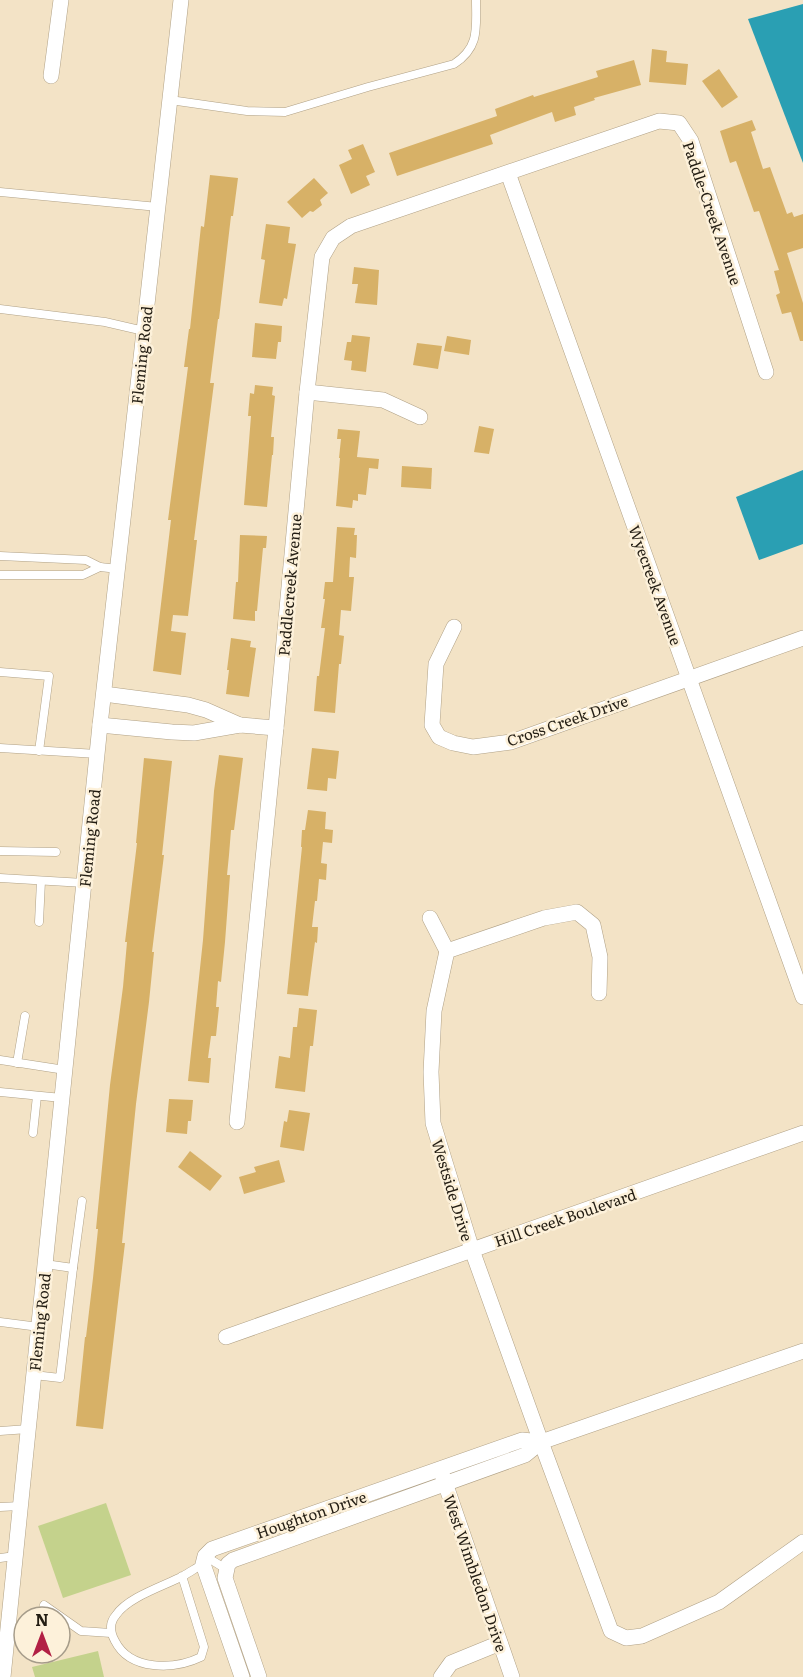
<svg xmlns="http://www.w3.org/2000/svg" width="803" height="1677" font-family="Literata,serif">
  <rect width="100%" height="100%" fill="#f3e3c6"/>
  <g fill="#c4d28c">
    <polygon points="106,1503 131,1575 63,1598 38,1526"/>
    <polygon points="98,1651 104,1677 35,1677 32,1667"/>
  </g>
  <g fill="#2a9fb3">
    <polygon points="803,4 803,163 748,19"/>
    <polygon points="803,470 803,544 759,560 736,497"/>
  </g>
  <g fill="#d7b167">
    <polygon points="652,49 667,51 666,62 688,64 686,85 649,82"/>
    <polygon points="634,60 641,85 594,98 595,100 574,107 576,115 555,122 552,112 490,135 493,144 397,176 389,153 497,116 495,109 533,95 534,97 598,77 596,71"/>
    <polygon points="719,69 738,97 722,108 702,81"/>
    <polygon points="752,120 756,130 751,132 763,169 770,167 787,214 792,212 794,217 803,214 803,248 787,253 803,303 803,341 800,341 791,312 782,314 776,295 780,293 774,271 779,270 759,211 754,212 736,161 730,163 720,131"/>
    <polygon points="363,144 375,172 366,176 370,185 351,194 339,165 352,159 348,150"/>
    <polygon points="210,175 238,178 233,216 231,216 219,319 218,319 210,383 214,383 194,540 197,540 188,616 173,615 171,631 186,633 181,675 153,671 171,520 168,520 188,367 184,367 189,329 190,329 201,226 204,227"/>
    <polygon points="314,178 328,193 320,200 322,205 313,212 310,211 302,218 287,202"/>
    <polygon points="266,224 290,227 288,243 296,244 287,299 284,298 282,306 259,303 265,260 261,259"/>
    <polygon points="354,267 379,270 377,305 355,303 358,284 352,284"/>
    <polygon points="255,323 282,326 281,342 278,342 276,359 252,357"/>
    <polygon points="352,335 370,337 366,372 351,370 352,361 344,360 347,342 351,342"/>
    <polygon points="447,336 471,340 469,355 444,351"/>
    <polygon points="417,343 442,346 438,369 413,365"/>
    <polygon points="255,385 273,387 272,395 275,396 271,437 274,437 273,455 272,455 267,507 244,505 251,416 248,416 250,393 254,394"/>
    <polygon points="479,426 494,429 489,454 474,452"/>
    <polygon points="338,429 360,431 357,457 379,459 378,469 369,468 366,495 358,494 358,501 353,500 352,508 336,506 340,458 339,458 341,439 337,439"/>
    <polygon points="402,466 432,468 431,489 401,487"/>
    <polygon points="337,527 355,528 354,535 357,535 356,558 350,557 349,577 354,577 351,611 341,610 339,635 344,636 341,664 339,664 335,713 314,711 317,676 319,676 325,628 321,628 325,599 323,599 325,582 333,582"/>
    <polygon points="240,535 267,536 266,548 263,548 257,611 255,611 255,621 233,619 236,582 238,582"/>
    <polygon points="231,638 251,641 250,647 256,648 249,697 226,694 229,670 227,670"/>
    <polygon points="312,748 339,751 336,779 328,778 327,791 307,789"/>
    <polygon points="219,755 243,758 234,830 231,830 229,855 227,875 230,875 225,942 221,982 218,981 216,1007 219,1007 216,1036 211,1036 208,1058 211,1058 209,1083 188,1081 203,940 214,791"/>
    <polygon points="144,758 172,761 162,855 164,855 152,952 154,952 149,1002 136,1104 122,1243 125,1243 103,1429 76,1426 85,1337 86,1337 93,1278 98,1229 96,1229 110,1085 123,987 127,942 125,942 137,843 136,843"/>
    <polygon points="308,810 326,812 325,829 333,830 332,843 323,842 321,863 327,864 326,880 319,879 317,901 315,901 312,927 318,927 317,943 315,942 308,996 287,994 302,847 301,847 302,830 305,830"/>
    <polygon points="299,1008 317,1010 313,1046 310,1046 305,1092 275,1088 279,1056 290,1058 293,1027 297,1027"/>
    <polygon points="169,1099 193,1100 191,1121 188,1121 187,1134 166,1132"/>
    <polygon points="289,1110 310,1113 304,1151 280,1147 284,1121 287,1122"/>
    <polygon points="190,1151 222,1176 210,1191 178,1167"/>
    <polygon points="279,1160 285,1182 244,1194 239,1177 256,1172 254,1167"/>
  </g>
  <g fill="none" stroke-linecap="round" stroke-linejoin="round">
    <g stroke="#b0a186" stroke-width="9">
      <g id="service">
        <path d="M 170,100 L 247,111 L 285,112 L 368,87 L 454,64 C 480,47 476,28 476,0"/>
        <polyline points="0,192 158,207"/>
        <polyline points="0,309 105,322 144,331"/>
        <polyline points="0,556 86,560 100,567 118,569"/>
        <polyline points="0,575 83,575 100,567"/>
        <polyline points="0,672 49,676 39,751"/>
        <polyline points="0,748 97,754"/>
        <polyline points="0,851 56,852"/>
        <polyline points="0,878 84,883"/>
        <polyline points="39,922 41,881"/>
        <polyline points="0,1060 65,1070"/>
        <polyline points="17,1063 25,1016"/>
        <polyline points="0,1092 62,1098"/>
        <polyline points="33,1133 37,1096"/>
        <polyline points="45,1264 73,1268 82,1201"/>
        <polyline points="0,1322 39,1327"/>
        <polyline points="34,1375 60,1378 73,1268"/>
        <polyline points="0,1431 28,1429"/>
        <polyline points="0,1507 20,1506"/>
        <polyline points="205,1556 226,1569"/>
        <polyline points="0,1558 15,1556"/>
        <path d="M 182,1576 L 204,1647 L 201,1657 C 174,1670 130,1671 115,1641 C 110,1632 109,1623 116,1615 C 128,1597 164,1586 183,1576 C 190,1572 196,1568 203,1564"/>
        <polyline points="44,1605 81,1631 111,1633"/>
      </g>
    </g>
    <g stroke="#b0a186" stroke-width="16">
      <g id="minor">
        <polyline points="51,76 61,0"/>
        <polyline points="508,173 803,997"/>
        <polyline points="307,392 383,400 420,417"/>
        <polyline points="454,627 436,664 432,725 439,737 453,743 473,747 511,742 803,638"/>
        <polyline points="104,694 188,705 206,710 240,725"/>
        <polyline points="100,725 172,732 194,733 240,725 276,728"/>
        <polyline points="430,918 447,951"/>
        <polyline points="599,993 600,957 593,925 577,912 544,918 447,951 434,1011 431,1072 433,1123 472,1250 541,1442 611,1631 626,1638 642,1636 719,1602 803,1542"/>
        <polyline points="237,1122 276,728 307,392 322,257 333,238 351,226 659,121 679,123 691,141 766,372"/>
        <polyline points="226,1337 803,1133"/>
        <polyline points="541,1442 803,1351"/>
        <polyline points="442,1474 512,1677"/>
        <polyline points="3,1677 100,725 181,0"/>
        <polyline points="242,1677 203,1564 205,1556 212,1549 522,1440 541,1442 525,1455 233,1560 228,1564 225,1578 259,1677"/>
        <polyline points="441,1677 451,1663 500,1643"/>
      </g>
    </g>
    <use href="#service" stroke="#fff" stroke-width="8"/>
    <use href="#minor" stroke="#fff" stroke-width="15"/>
  </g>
  <g text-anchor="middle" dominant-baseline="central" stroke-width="5" stroke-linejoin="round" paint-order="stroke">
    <g font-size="15" fill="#231d13" stroke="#fdf1da">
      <text transform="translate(713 213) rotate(71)">Paddle-Creek Avenue</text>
      <text transform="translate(141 355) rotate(-84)">Fleming Road</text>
      <text transform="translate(289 585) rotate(-85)">Paddlecreek Avenue</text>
      <text transform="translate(656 585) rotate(70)">Wyecreek Avenue</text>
      <text transform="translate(567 720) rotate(-19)">Cross Creek Drive</text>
      <text transform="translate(89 838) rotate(-84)">Fleming Road</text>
      <text transform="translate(453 1190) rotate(73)">Westside Drive</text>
      <text transform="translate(565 1217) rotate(-19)">Hill Creek Boulevard</text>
      <text transform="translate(39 1322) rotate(-84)">Fleming Road</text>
      <text transform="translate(311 1514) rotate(-19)">Houghton Drive</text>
      <text transform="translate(476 1573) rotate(71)">West Wimbledon Drive</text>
    </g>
  </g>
  <g transform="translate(42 1635)"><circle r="28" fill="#fdf1da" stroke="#a69c8a" stroke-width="1.5"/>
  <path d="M0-4.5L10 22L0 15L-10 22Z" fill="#b22045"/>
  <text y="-9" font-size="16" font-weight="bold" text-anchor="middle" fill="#231d13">N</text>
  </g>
</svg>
